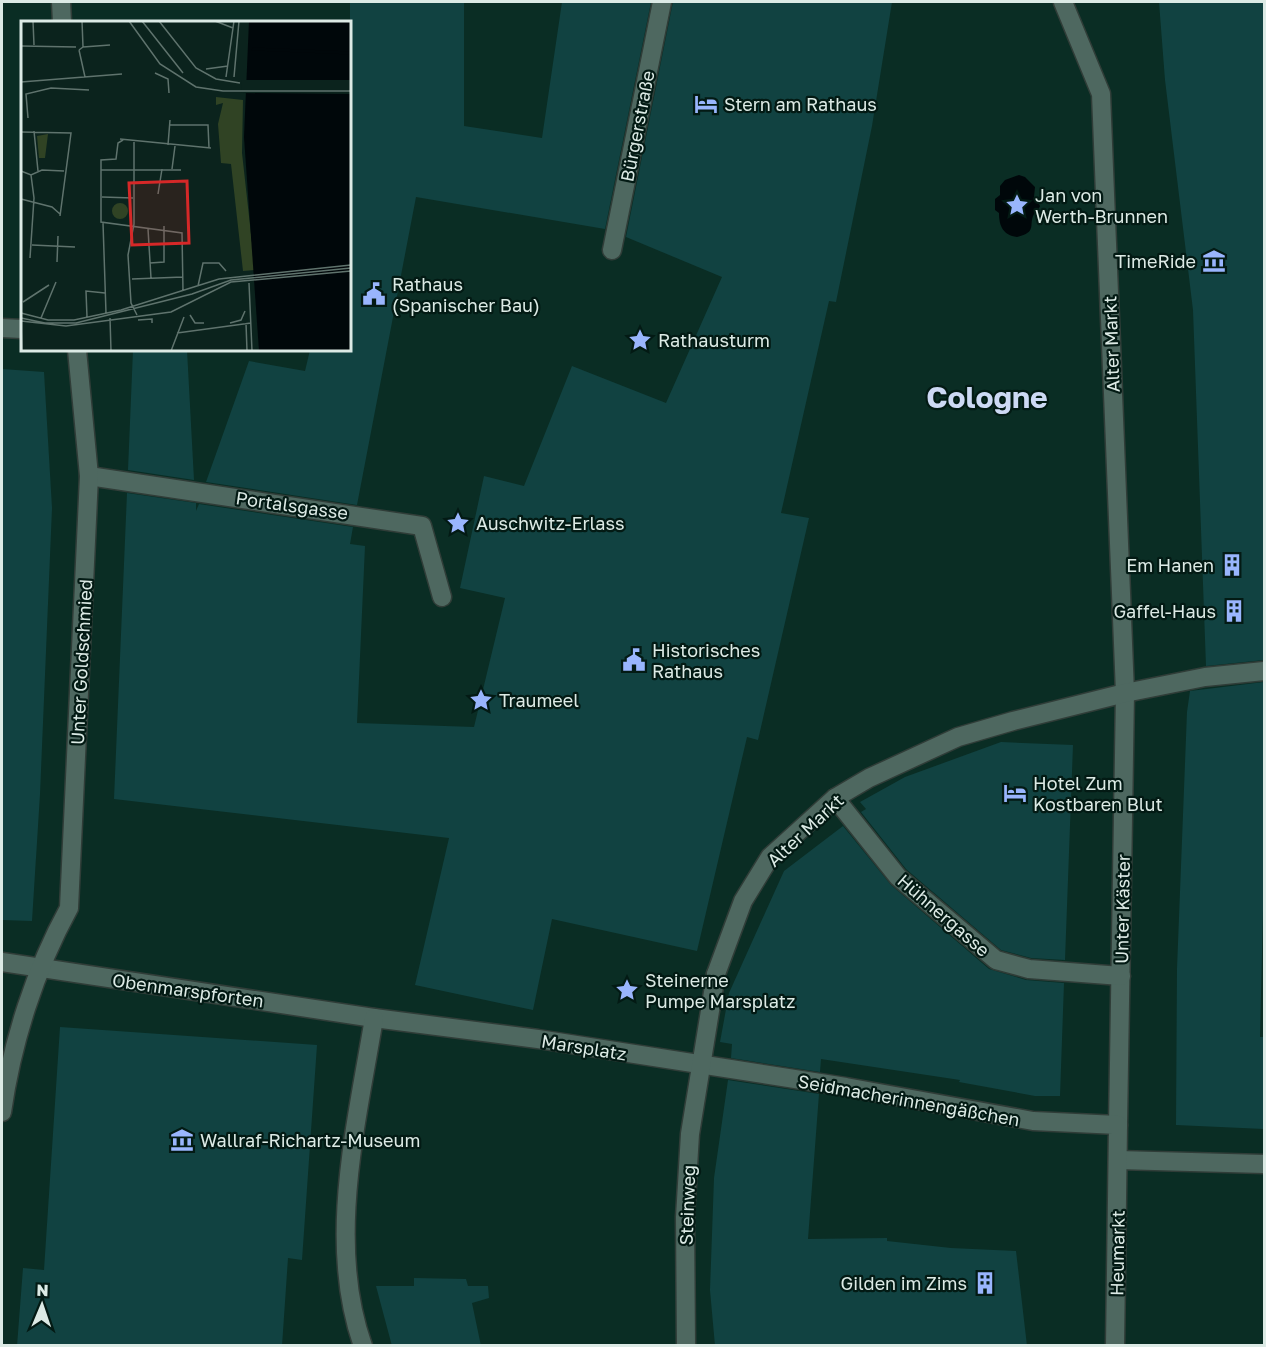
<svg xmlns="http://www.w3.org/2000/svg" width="1266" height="1347" font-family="'Golos Text',sans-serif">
  <rect width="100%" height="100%" fill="#0b231d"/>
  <path fill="#0a2d24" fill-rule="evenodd" d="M 2,2 L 1264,2 L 1264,1345 L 2,1345 ZM 22,22 L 350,22 L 350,350 L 22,350 Z"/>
  <path fill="#00070a" d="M 1019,175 L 1025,177 L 1035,187 L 1034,197 L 1040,206 C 1039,210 1035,211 1034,214 C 1028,225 1038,232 1017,237 C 1003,235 999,226 999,213 L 995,210 L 995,199 L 1000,195 L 1000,186 L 1005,180 Z"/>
  <g fill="#114241">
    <polygon points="350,2 464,2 464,126 542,138 562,2 651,2 605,229 416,197 357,505 206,482 249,361 305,371 310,350 350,350"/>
    <polygon points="673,2 892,2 872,126 836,302 829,301 781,513 809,518 758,740 747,737 697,951 552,919 533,1010 415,985 449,838 114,799 127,493 196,503 196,511 199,504 353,527 350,544 365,546 357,723 474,727 505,598 460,588 484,476 524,486 572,366 666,403 722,277 626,237"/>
    <polygon points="1159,2 1264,2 1264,660 1206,666 1193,310 1165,80"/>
    <polygon points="133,350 187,350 194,480 128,470"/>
    <polygon points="2,369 44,372 52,508 40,794 32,921 2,920"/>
    <polygon points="1264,682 1264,869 1260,1037 1264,1037 1264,1129 1176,1125 1177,969 1187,712 1190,691"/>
    <polygon points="1001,742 1073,745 1065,960 1031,958 1001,950 906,869 861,812 866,809 860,802 905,777"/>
    <polygon points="843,826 891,885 989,969 1026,980 1064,983 1060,1096 1035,1096 959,1082 960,1080 821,1059 820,1072 731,1058 732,1044 720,1042 729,993 784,871"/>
    <polygon points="60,1027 317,1045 302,1260 288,1258 282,1346 17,1346 23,1268 44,1270"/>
    <polygon points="728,1080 819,1094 808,1239 887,1238 887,1241 951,1248 1016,1251 1027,1346 715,1346 710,1290 714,1178"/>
    <polygon points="414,1278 466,1279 468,1286 488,1286 489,1298 472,1303 481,1346 392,1346 376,1286 414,1286"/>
  </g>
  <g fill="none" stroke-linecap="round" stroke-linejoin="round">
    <g stroke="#303d38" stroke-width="21">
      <g id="pedestrian">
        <polyline points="1063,2 1101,94 1125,693 1118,1125"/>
        <polyline points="835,798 898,877 996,960 1029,969 1121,976"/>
        <polyline points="716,974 743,901 770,857 835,798 869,778 958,737 1013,721 1125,693 1205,677 1264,671"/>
        <polyline points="1118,1160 1264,1164"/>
      </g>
    </g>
    <g stroke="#303d38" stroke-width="21">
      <g id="minor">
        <polyline points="61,2 62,22"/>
        <polyline points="612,250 662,2"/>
        <polyline points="2,328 22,329"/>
        <polyline points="89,476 422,526 442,597"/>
        <polyline points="2,962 374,1018 538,1039 846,1087 1033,1121 1118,1125 1115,1346"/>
        <path d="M 2,1112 C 12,1042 35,970 69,908 L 89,476 L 77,350"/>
        <path d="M 363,1346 C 326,1243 357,1122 374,1018"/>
        <polyline points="686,1346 685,1217 690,1134 716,974"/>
      </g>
    </g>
    <use href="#pedestrian" stroke="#4e6860" stroke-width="18"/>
    <use href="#minor" stroke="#4e6860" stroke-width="18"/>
  </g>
  <defs>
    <g id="hotel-bare" transform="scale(1.8)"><path d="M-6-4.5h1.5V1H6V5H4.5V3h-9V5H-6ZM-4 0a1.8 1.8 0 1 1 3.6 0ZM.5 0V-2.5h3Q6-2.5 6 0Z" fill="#99b5fd" stroke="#031a14" stroke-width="2.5" paint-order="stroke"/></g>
    <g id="sight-bare" transform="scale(1.8)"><path d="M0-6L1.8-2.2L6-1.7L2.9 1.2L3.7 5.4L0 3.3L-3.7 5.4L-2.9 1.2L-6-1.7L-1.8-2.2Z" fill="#99b5fd" stroke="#031a14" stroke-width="2.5" paint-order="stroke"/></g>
    <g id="museum-bare" transform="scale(1.8)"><path d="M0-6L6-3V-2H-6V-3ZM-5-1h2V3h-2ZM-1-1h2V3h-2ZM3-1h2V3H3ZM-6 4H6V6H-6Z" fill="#99b5fd" stroke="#031a14" stroke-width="2.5" paint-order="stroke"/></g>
    <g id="civic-bare" transform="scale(1.8)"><path d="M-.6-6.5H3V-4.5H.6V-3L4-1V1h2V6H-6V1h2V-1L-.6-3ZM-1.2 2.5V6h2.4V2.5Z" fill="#99b5fd" stroke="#031a14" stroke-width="2.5" paint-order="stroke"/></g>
    <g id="building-bare" transform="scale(1.8)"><path d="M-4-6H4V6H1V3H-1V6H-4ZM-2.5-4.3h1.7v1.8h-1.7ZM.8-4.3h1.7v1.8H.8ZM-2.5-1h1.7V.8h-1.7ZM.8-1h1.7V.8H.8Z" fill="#99b5fd" stroke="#031a14" stroke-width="2.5" paint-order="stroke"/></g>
  </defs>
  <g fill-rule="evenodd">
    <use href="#hotel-bare" x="706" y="104"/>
    <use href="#sight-bare" x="1017" y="205"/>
    <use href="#museum-bare" x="1214" y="261"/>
    <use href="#civic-bare" x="374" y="294"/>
    <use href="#sight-bare" x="640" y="340"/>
    <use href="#sight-bare" x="458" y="523"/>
    <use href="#building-bare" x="1232" y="565"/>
    <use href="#building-bare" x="1234" y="611"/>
    <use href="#civic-bare" x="634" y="660"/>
    <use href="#sight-bare" x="481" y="700"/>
    <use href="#hotel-bare" x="1015" y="793"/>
    <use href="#sight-bare" x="627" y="990"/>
    <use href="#museum-bare" x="182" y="1140"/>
    <use href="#building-bare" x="985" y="1283"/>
  </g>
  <g text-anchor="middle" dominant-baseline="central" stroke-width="4.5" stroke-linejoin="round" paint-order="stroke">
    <g font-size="18" fill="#dceae5" stroke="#031a14" text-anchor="start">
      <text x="724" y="104">Stern am Rathaus</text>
      <text x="1035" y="195">Jan von<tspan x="1035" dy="21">Werth-Brunnen</tspan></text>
      <text x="1196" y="261" text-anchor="end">TimeRide</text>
      <text x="392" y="284">Rathaus<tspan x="392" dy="21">(Spanischer Bau)</tspan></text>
      <text x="658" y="340">Rathausturm</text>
      <text x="476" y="523">Auschwitz-Erlass</text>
      <text x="1214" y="565" text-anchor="end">Em Hanen</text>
      <text x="1216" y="611" text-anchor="end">Gaffel-Haus</text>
      <text x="652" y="650">Historisches<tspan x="652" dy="21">Rathaus</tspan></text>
      <text x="499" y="700">Traumeel</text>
      <text x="1033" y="783">Hotel Zum<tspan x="1033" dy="21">Kostbaren Blut</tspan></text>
      <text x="645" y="980">Steinerne<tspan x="645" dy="21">Pumpe Marsplatz</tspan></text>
      <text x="200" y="1140">Wallraf-Richartz-Museum</text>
      <text x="967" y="1283" text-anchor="end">Gilden im Zims</text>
    </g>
    <g font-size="18" fill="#dceae5" stroke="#031a14">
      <text transform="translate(637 126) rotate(-79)">Bürgerstraße</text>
      <text transform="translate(1111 344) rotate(-92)">Alter Markt</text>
      <text transform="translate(292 505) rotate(8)">Portalsgasse</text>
      <text transform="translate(81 662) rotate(-87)">Unter Goldschmied</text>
      <text transform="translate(805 830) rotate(-43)">Alter Markt</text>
      <text transform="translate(1122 909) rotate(-89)">Unter Käster</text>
      <text transform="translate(944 915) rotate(41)">Hühnergasse</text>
      <text transform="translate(188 990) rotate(8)">Obenmarspforten</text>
      <text transform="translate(584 1047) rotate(9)">Marsplatz</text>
      <text transform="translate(909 1100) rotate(10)">Seidmacherinnengäßchen</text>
      <text transform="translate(687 1205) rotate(-88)">Steinweg</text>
      <text transform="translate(1117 1253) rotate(-89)">Heumarkt</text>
    </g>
    <g font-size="30" font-weight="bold" fill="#cdd9f4" stroke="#031a14">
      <text x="987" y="397">Cologne</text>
    </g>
  </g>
  <g transform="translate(21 21)">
    <rect width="330" height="330" fill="#0b231d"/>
    <path d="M 195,76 L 222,79 L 221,132 L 234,249 L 222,250 L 210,143 L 200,142 L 197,103 L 202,82 L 195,84 ZM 27,113 L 24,137 L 18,137 L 16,115 ZM91 190a8 8 0 1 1 16 0a8 8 0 1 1-16 0Z" fill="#304324"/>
    <path d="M 228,0 L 330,0 L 330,330 L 238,330 L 223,116 Z" fill="#00070a"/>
    <path d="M 221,59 L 330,59 L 330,73 L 220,72 Z" fill="#0b231d"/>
    <path fill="none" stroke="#00070a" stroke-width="3" d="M 231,28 L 330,32"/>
    <path fill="none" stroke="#5f736d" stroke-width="1.5" d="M 12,0 L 13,24M 108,0 L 139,43 L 175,66 L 202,70 L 330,70M 121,0 L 162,52M 138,0 L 175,47 L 195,58 L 219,62M 194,0 L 212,7M 0,25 L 55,26M 62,26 L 89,24M 58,29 L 62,26 L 61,0M 58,29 L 64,56M 185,48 L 207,45M 134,52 L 147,58 L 148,72M 205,56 L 213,0M 213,56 L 218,0M 0,61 L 101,53M 7,97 L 5,73 L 30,67 L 68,69M 149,104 L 187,104 L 188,127M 13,110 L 17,150M 0,111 L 50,112 L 39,195M 99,118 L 190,127M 102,119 L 97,122 L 95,138 L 80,139 L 80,201 L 161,212 L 162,270M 113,121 L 113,203 L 107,234 L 110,282 L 116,294M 147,124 L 149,99M 0,129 L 0,172M 151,148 L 154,125M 80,149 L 160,149M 0,150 L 10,154 L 21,149 L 43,150M 137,173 L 141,148M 81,176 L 112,177M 0,178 L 31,186 L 39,193M 82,202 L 85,292M 127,208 L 130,257M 11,224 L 54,226M 9,237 L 13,177 L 10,154M 36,241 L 37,215M 129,242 L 143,241 L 143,205M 111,258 L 162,256M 228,262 L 231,330M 177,265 L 182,242 L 198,242 L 205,250M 2,281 L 28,264M 0,292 L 27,299 L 53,299 L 100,289 L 198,258 L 330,244M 169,294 L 174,302 L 183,302M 66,296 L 65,270 L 84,272M 0,297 L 24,302 L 55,302 L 171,273 L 210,259 L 330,247M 20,297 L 35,261M 89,297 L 90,330M 117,299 L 131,298 L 131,302M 0,300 L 45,305 L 150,291 L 210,261 L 330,250M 209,302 L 220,299 L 224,290M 225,302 L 226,330M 0,303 L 1,330M 156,312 L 230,302M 150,330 L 163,296M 174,330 L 218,330"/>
    <path fill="#d62828" fill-opacity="0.15" stroke="#d62828" stroke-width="3" d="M 166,160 L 168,222 L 111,224 L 108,162 Z"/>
    <rect width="330" height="330" fill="none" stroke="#dceae5" stroke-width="3"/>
  </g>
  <rect width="1266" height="1347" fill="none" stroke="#dceae5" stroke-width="6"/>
  <g transform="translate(42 1305) rotate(2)" stroke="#031a14" stroke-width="4.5" paint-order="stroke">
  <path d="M0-4.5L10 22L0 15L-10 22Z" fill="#dceae5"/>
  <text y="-9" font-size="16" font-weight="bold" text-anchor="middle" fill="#dceae5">N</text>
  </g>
</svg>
